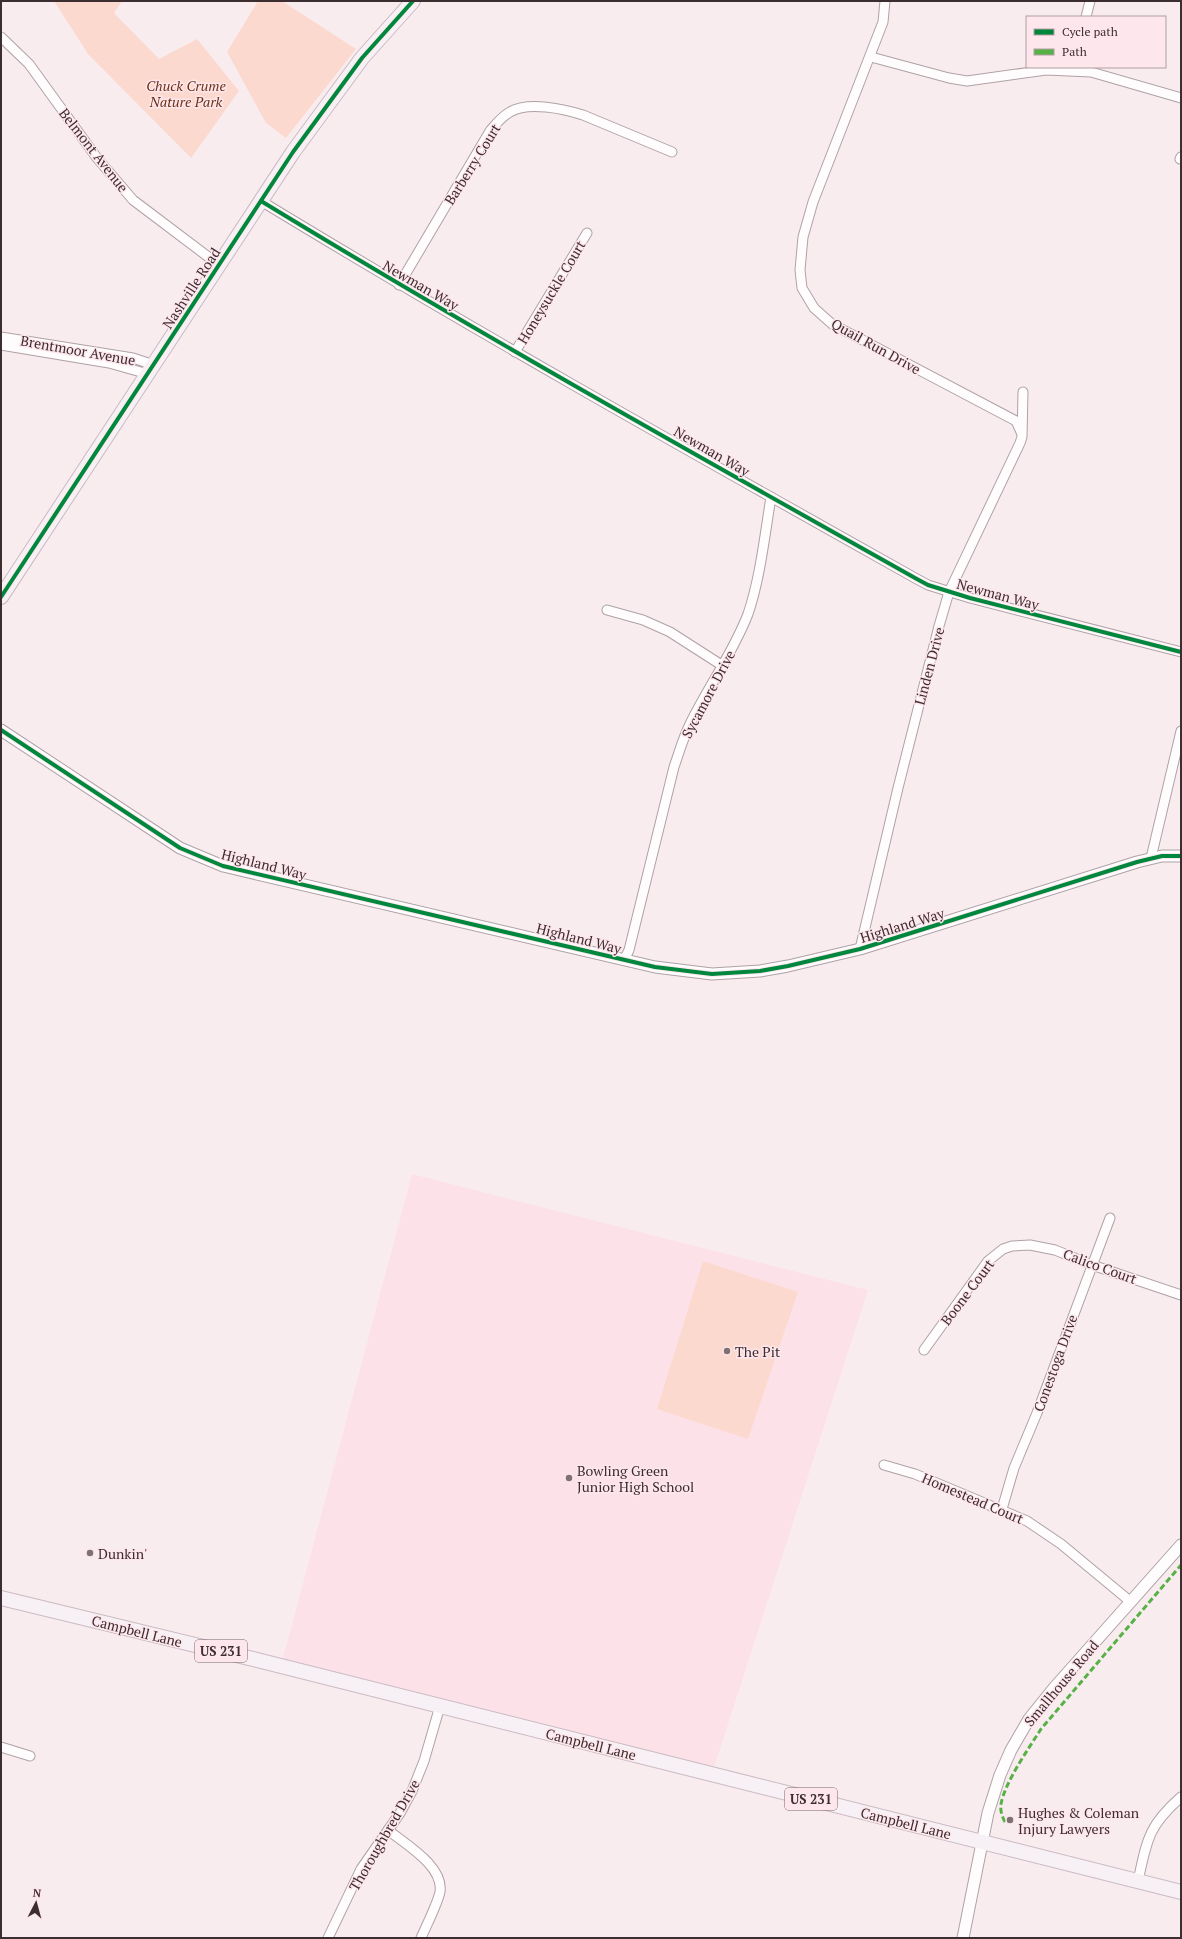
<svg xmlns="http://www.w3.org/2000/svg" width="1182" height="1939" font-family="'PT Serif',serif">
  <rect width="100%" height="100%" fill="#f9ecef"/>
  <polygon fill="#fce2e8" points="412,1174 868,1290 712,1774 281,1666"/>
  <g fill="#fcd9cf">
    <polygon points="54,1 122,1 114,13 159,59 197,39 239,91 191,158 88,54"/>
    <polygon points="258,1 282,1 356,49 286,138 266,123 227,52"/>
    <polygon points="703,1261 798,1292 748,1439 657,1409"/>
  </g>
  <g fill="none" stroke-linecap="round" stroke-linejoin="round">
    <g stroke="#afa2a6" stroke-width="11">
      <g id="minor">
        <polyline points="885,1 883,22 813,202 803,237 800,270 802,288 814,308 832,324 1016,421 1021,432"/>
        <polyline points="1086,17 1090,1"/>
        <polyline points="1,37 29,64 97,158 133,200 219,265"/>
        <polyline points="871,57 949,78 967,81 1046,70 1091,72 1181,98"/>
        <polyline points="1180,159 1181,157"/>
        <path d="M 261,201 C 476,332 696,455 915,578 L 928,585 L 970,598 L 1181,652"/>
        <path d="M 399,285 L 490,131 C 496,124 501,117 510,112 C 528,101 564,109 583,115 L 672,152"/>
        <polyline points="1,337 133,358 154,365"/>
        <polyline points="1,345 109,363 148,374"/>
        <polyline points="515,352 587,233"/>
        <polyline points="607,610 643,620 670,632 723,666"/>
        <polyline points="1151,858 1181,731"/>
        <polyline points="860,949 898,788 939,626 949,592 1020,443 1022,437 1023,392"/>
        <path d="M 624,960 L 629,950 L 674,767 C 679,753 683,738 690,724 C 708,687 733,653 748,614 C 760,579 765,534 771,497"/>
        <polyline points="924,1350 988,1261 1003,1249 1012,1246 1030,1245 1055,1250 1092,1265 1181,1295"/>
        <polyline points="884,1465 915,1474 1027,1521 1061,1544 1131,1602"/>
        <polyline points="1002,1509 1014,1468 1037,1413 1110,1218"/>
        <polyline points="1,1747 30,1756"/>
        <path d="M 388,1830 C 405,1844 444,1866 440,1892 C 437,1905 427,1924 421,1938"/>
        <path d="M 1138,1881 C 1147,1840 1148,1826 1181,1797"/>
        <polyline points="328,1938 361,1869 400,1813 412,1791 424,1761 440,1706"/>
      </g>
    </g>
    <g stroke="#afa2a6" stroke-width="13">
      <g id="tertiary">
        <polyline points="1,730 180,848 223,866 655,967 712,974 760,971 788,966 860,949 1137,862 1162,856 1181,856"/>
        <polyline points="963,1938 988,1813 1000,1775 1011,1750 1029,1719 1054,1688 1181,1545"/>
      </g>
    </g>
    <g stroke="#cbbac2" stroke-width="16">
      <g id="primary">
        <polyline points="1,597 293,152 362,58 413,1"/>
        <polyline points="1,1598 257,1660 1181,1892"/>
      </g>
    </g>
    <use href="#minor" stroke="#fefcfd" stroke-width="9"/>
    <use href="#tertiary" stroke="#fefcfd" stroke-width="11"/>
    <use href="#primary" stroke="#f7f0f4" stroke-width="14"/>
    <path stroke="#57b246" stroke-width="3" stroke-dasharray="6 3" stroke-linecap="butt" d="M 1005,1822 C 1002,1816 1000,1811 1001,1804 C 1005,1782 1029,1748 1041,1729 L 1181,1565"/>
    <g stroke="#fee7ec" stroke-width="6">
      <g id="cycleway">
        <path d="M 261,201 C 476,332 696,455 915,578 L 928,585 L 970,598 L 1181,652"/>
        <polyline points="1,597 293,152 362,58 413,1"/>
        <polyline points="1,730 180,848 223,866 655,967 712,974 760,971 788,966 860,949 1137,862 1162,856 1181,856"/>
      </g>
    </g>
    <use href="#cycleway" stroke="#00873e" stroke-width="4"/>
  </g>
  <g fill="#7e7074" stroke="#fee7ec" stroke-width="1.5">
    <circle cx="727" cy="1351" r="4"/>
    <circle cx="569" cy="1478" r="4"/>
    <circle cx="90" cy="1553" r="4"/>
    <circle cx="1010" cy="1820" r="4"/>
  </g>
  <g text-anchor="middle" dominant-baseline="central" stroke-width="3" stroke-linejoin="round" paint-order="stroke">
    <g fill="#fee7ec" stroke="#766569" stroke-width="1">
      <rect x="195" y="1640" width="52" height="22" rx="3"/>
      <rect x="785" y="1788" width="52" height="22" rx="3"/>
    </g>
    <g font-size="13" font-weight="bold" fill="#3c2d31">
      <text x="221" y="1651">US 231</text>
      <text x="811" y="1799">US 231</text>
    </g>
    <g font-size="14" font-style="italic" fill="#6d3013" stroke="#fee7ec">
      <text x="186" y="85">Chuck Crume<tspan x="186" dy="16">Nature Park</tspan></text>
    </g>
    <g font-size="14" fill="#3c2d31" stroke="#fee7ec">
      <text transform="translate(94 150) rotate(52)">Belmont Avenue</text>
      <text transform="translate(472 164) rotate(-58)">Barberry Court</text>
      <text transform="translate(421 285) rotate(30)">Newman Way</text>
      <text transform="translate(191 288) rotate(-57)">Nashville Road</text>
      <text transform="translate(551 292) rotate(-59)">Honeysuckle Court</text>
      <text transform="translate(876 346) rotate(29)">Quail Run Drive</text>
      <text transform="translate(78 350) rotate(10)">Brentmoor Avenue</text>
      <text transform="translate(712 451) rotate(30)">Newman Way</text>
      <text transform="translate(998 594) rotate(15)">Newman Way</text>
      <text transform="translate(929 666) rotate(-75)">Linden Drive</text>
      <text transform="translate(708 694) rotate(-62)">Sycamore Drive</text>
      <text transform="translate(264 864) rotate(14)">Highland Way</text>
      <text transform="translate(902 925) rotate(-17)">Highland Way</text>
      <text transform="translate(579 938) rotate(14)">Highland Way</text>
      <text transform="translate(1100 1266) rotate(20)">Calico Court</text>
      <text transform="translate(967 1292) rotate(-53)">Boone Court</text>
      <text transform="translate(1055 1363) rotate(-70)">Conestoga Drive</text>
      <text transform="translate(973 1498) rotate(23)">Homestead Court</text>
      <text transform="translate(137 1631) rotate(14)">Campbell Lane</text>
      <text transform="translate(1061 1683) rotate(-50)">Smallhouse Road</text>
      <text transform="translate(591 1744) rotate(14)">Campbell Lane</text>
      <text transform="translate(906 1823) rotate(14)">Campbell Lane</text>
      <text transform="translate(384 1835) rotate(-60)">Thoroughbred Drive</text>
    </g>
    <g font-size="14" fill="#3c2d31" stroke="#fee7ec" text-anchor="start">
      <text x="735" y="1351">The Pit</text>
      <text x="577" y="1470">Bowling Green<tspan x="577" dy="16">Junior High School</tspan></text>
      <text x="98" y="1553">Dunkin'</text>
      <text x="1018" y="1812">Hughes &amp; Coleman<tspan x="1018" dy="16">Injury Lawyers</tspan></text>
    </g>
  </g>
  <rect width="1182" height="1939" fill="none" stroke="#3c2d31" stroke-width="4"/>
  <rect x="1026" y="16" width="140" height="52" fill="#fee7ec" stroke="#b09da1"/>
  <rect x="1034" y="29" width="20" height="6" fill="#00873e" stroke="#b09da1"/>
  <text x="1062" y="36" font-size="12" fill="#3c2d31">Cycle path</text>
  <rect x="1034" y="49" width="20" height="6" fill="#57b246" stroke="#b09da1"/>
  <text x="1062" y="56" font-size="12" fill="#3c2d31">Path</text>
  <g transform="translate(36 1903) rotate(6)" stroke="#fee7ec" stroke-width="3" paint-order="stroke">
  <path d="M0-3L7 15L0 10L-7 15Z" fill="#3c2d31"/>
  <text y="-6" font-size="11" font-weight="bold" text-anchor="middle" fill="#3c2d31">N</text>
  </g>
</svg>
